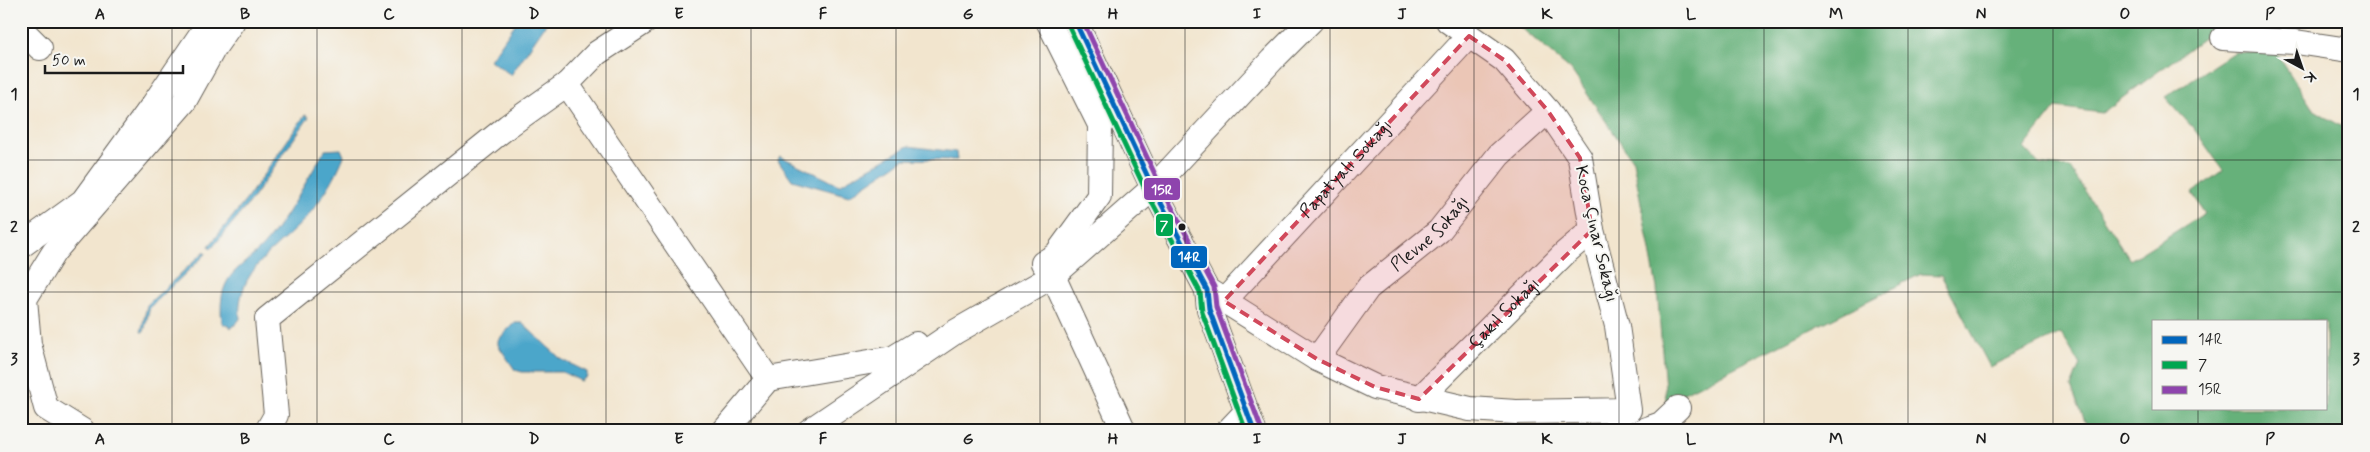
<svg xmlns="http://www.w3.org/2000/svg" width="2370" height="452" font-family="Mynerve,sans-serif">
  <rect width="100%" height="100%" fill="#f6f6f2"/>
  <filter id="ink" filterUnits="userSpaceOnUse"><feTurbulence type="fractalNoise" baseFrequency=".02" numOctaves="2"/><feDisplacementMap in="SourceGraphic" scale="10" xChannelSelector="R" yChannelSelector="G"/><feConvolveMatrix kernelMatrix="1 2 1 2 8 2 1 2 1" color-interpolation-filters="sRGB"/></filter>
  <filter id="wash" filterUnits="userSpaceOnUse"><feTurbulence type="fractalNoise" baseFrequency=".0096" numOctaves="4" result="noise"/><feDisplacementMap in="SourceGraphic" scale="20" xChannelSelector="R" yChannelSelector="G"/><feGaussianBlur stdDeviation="1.12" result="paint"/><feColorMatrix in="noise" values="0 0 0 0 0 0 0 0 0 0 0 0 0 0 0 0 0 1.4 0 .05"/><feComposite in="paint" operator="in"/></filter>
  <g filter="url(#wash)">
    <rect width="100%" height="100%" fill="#f2e5ce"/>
    <path fill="#66b17a" stroke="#41664b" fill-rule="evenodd" d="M 1513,21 L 2222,21 L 2209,34 L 2102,113 L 2056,107 L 2024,148 L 2039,164 L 2070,168 L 2130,260 L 2205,213 L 2192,193 L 2223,170 L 2194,129 L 2165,97 L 2234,52 L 2277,54 L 2313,109 L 2349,131 L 2349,431 L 2089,431 L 2071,387 L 2080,365 L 2061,333 L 1990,367 L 1941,275 L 1921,274 L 1666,402 L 1657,288 L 1633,161 L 1571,70 ZM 2154,321 L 2326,321 L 2326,408 L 2154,408 Z"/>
    <g fill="#4ca6ca" stroke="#346173">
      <polygon points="517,21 548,21 511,75 490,60"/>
      <polygon points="305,115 309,117 250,202 211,249 209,246 246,200"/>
      <polygon points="908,146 956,152 957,160 904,159 849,196 792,180 778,160 780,156 839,185"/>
      <path d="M 341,149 L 344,156 C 335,179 322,199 306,218 C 277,250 235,270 240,319 L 232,328 L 222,323 C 215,266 248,270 272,235 C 292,208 308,178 325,150 Z"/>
      <polygon points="205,251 206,254 150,307 144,332 141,332 147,305"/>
      <polygon points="514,323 522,323 561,359 587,372 587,377 581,381 562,372 522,372 515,370 498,345 498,340"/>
    </g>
  </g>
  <g filter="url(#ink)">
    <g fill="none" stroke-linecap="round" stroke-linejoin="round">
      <g stroke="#67625a" stroke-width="26">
        <g id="minor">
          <polyline points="646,21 597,53 567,84 768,379"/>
          <polyline points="1075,21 1153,188 1207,290 1209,309 1254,431"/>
          <polyline points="21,29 40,48"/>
          <polyline points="2223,38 2296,42 2349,50"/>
          <polyline points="21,246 83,201 153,105 210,21"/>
          <polyline points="1043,263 1056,255 1099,196 1100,125 1048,21"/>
          <polyline points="1053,276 1124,431"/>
          <polyline points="1207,290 1317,359 1375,387 1470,409 1516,412 1629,410 1617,326 1592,230 1580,158 1548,111 1504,60 1448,21"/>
          <path id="s1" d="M 1224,301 L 1469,36"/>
          <path id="s2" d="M 1317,359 L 1368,288 L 1439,231 L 1499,155 L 1548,111"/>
          <path id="s3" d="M 1419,399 L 1565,253 L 1592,230"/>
          <polyline points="83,431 46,408 29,344 25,299 54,252 184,102 214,48 233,21"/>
          <polyline points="267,431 276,415 267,319 508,126 567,84"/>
          <polyline points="724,431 768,379 893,358 916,344"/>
          <polyline points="809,431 955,332 1053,276 1153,188 1272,60 1311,21"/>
          <polyline points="1228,431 1247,411"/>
          <polyline points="1641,431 1661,424 1678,408"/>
        </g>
      </g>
      <use href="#minor" stroke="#fff" stroke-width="24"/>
      <g stroke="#f6f6f2" stroke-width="9">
        <polyline id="bus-1" points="1075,21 1153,188 1207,290 1209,309 1254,431"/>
      </g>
      <g stroke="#f6f6f2" stroke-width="9">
        <polyline id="bus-2" points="1068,24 1146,191 1200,292 1202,312 1246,431"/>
      </g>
      <g stroke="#f6f6f2" stroke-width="9">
        <polyline id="bus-3" points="1083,21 1160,185 1214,287 1216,307 1261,428"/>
      </g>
      <use href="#bus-1" stroke="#0065bd" stroke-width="5"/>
      <use href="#bus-2" stroke="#00a651" stroke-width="5"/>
      <use href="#bus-3" stroke="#8e44ad" stroke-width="5"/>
    </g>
  </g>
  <path fill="#d1495b" fill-opacity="0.2" stroke="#d1495b" stroke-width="4" stroke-dasharray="10 6" stroke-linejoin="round" d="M 1469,36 L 1504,60 L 1548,111 L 1580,158 L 1592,230 L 1419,399 L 1375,387 L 1317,359 L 1224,301 Z"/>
  <path fill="none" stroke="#1c1c1c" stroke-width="1" stroke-opacity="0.55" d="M 172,21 L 172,431M 317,21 L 317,431M 462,21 L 462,431M 606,21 L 606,431M 751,21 L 751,431M 896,21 L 896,431M 1040,21 L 1040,431M 1185,21 L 1185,431M 1330,21 L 1330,431M 1474,21 L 1474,431M 1619,21 L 1619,431M 1764,21 L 1764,431M 1908,21 L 1908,431M 2053,21 L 2053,431M 2198,21 L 2198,321M 21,160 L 2349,160M 21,292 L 2349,292M 2198,408 L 2198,431"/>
  <circle fill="#1c1c1c" stroke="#f6f6f2" stroke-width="2" cx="1182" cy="227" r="4.5"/>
  <g text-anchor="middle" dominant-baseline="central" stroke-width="4" stroke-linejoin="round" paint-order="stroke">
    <g font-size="18" fill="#1c1c1c" stroke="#f6f6f2">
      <text stroke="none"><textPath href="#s1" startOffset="180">Papatyalı Sokağı</textPath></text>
      <text stroke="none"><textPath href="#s2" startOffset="170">Plevne Sokağı</textPath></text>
      <text transform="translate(1596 234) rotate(77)">Koca Çınar Sokağı</text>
      <text stroke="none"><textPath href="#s3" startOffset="121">Çakıl Sokağı</textPath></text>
    </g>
  </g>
  <g stroke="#f6f6f2" stroke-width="2">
    <rect x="1143" y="177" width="38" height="24" rx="5" fill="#8e44ad"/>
    <rect x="1155" y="213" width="19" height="24" rx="5" fill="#00a651"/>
    <rect x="1170" y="245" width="38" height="24" rx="5" fill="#0065bd"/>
  </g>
  <g font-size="14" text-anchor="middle" font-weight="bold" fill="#fff">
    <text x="1162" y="194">15R</text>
    <text x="1164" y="230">7</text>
    <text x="1189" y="261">14R</text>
  </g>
  <rect width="2370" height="452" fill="none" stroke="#f6f6f2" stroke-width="55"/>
  <rect x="2152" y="320" width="175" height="90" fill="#f6f6f2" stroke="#9f9f9c"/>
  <rect x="2162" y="336" width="25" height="8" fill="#0065bd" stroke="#9f9f9c"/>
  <text x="2198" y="344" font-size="15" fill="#1c1c1c">14R</text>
  <rect x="2162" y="361" width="25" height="8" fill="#00a651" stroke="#9f9f9c"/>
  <text x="2198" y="370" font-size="15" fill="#1c1c1c">7</text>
  <rect x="2162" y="386" width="25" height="8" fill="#8e44ad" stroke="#9f9f9c"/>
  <text x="2198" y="394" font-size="15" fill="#1c1c1c">15R</text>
  <g transform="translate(2302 68) rotate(140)" stroke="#f6f6f2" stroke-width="4" paint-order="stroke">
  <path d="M0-4L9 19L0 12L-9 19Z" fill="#1c1c1c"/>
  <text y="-8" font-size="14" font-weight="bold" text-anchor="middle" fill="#1c1c1c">K</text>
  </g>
  <path d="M45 65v8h138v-8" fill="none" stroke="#1c1c1c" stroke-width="2.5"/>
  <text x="52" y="65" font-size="15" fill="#1c1c1c" stroke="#f6f6f2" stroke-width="4" paint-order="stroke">50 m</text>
  <rect x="28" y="28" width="2314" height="396" fill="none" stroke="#1c1c1c" stroke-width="2"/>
  <g font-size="16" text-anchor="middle" font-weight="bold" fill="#1c1c1c">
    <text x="100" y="19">A</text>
    <text x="245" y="19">B</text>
    <text x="389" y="19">C</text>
    <text x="534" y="19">D</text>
    <text x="679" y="19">E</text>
    <text x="823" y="19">F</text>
    <text x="968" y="19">G</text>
    <text x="1113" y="19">H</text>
    <text x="1257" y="19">I</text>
    <text x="1402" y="19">J</text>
    <text x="1547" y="19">K</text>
    <text x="1691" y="19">L</text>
    <text x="1836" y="19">M</text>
    <text x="1981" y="19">N</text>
    <text x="2125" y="19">O</text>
    <text x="2270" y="19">P</text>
    <text x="14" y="99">1</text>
    <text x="2356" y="99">1</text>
    <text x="14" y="232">2</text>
    <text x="2356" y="232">2</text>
    <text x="14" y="364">3</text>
    <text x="2356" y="364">3</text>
    <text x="100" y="444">A</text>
    <text x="245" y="444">B</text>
    <text x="389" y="444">C</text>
    <text x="534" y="444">D</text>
    <text x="679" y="444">E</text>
    <text x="823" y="444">F</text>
    <text x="968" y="444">G</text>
    <text x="1113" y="444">H</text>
    <text x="1257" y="444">I</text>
    <text x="1402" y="444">J</text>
    <text x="1547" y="444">K</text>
    <text x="1691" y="444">L</text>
    <text x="1836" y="444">M</text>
    <text x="1981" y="444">N</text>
    <text x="2125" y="444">O</text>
    <text x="2270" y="444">P</text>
  </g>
</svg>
